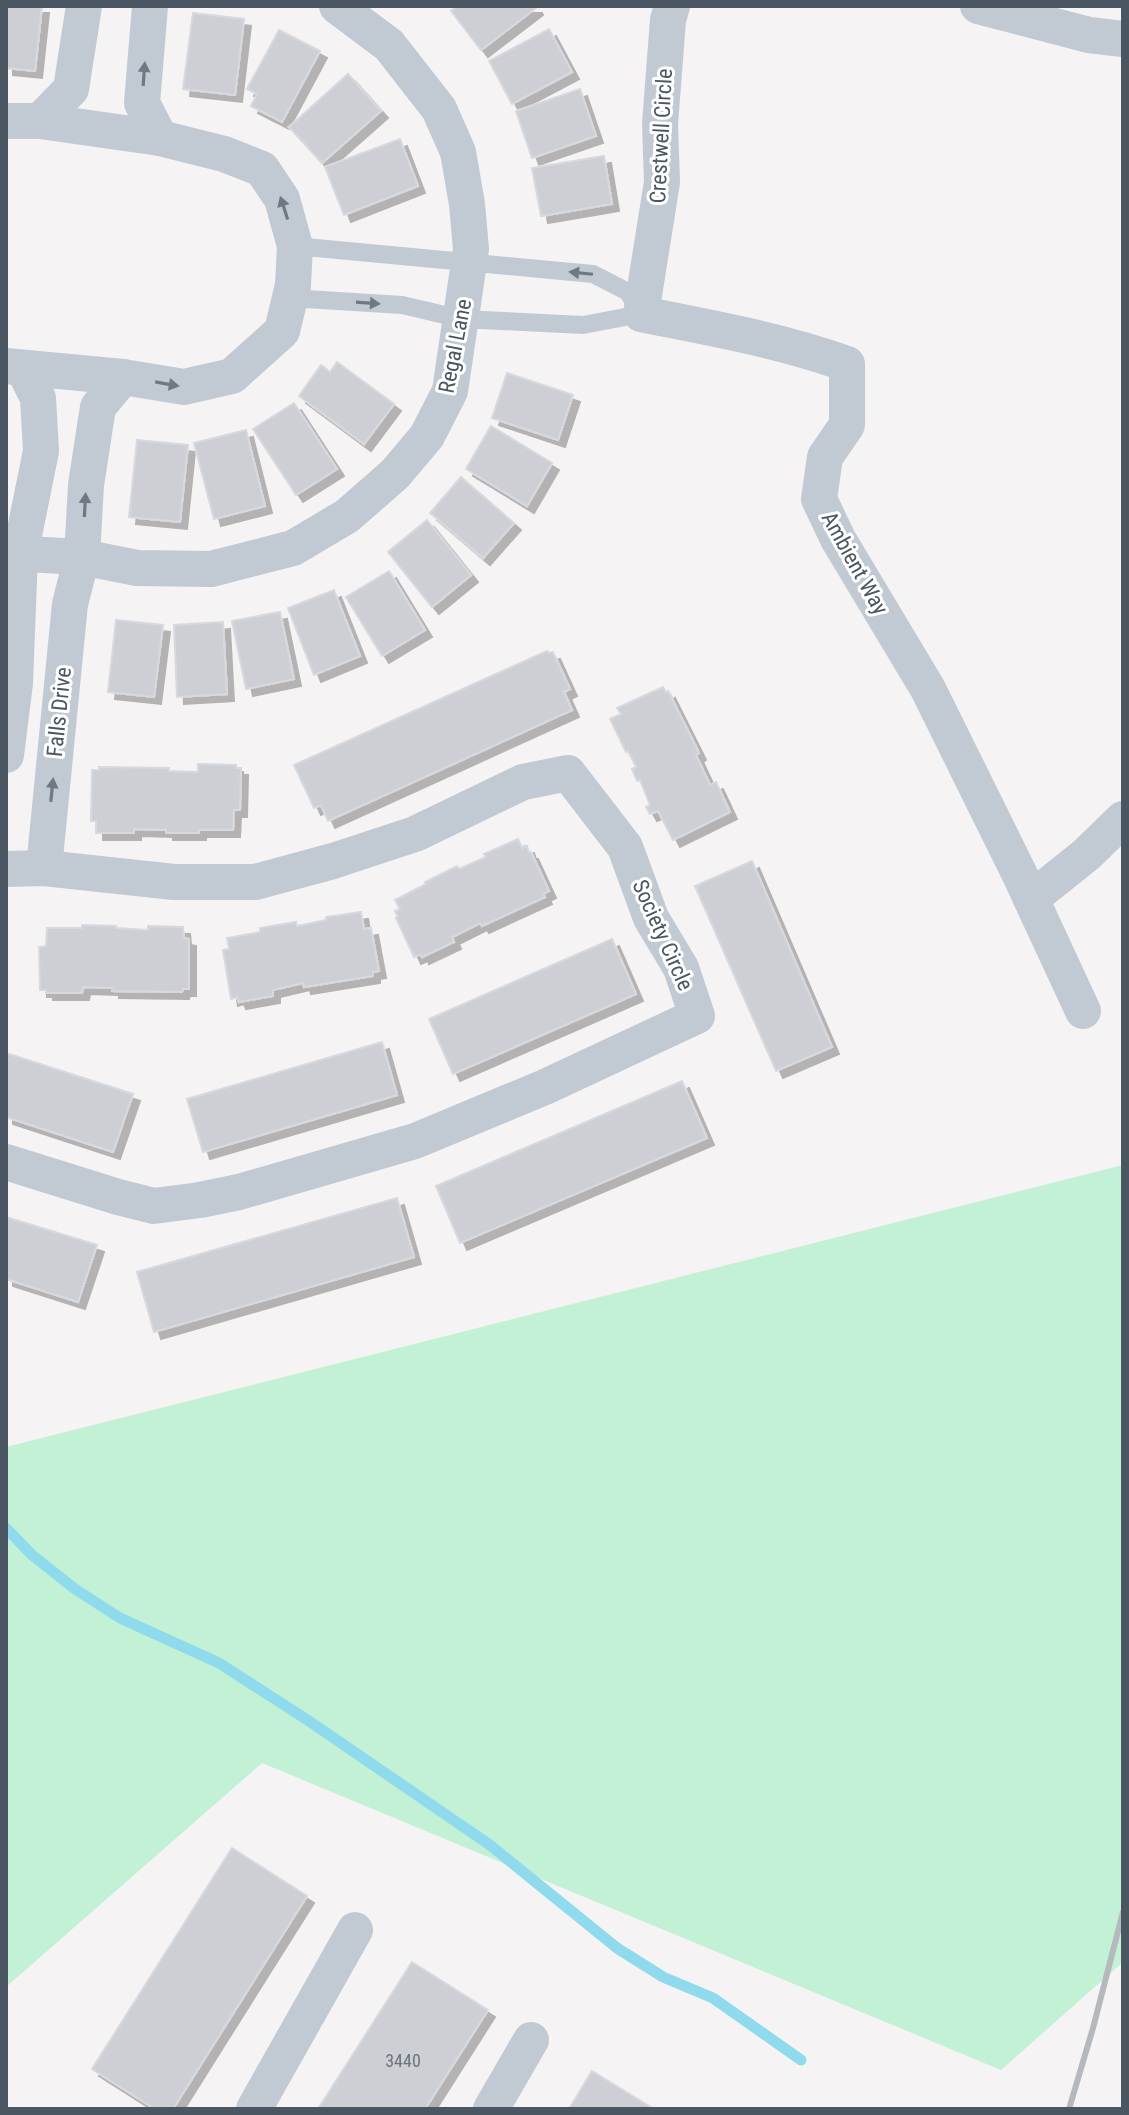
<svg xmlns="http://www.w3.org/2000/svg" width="1129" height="2115" font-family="'Roboto Condensed',sans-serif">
  <defs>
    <filter id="shadow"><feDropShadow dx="7" dy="7" stdDeviation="0" flood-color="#0004"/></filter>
  </defs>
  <rect width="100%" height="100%" fill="#f5f3f3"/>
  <polygon fill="#c3f1d5" points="1123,1165 1123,1962 1001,2070 262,1763 6,1987 6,1447"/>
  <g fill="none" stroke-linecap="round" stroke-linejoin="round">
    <polyline stroke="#90daee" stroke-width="11" points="6,1528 32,1555 75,1589 120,1618 219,1663 309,1721 490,1845 617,1948 663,1977 713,1998 801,2060"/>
  </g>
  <g fill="#cdcfd5" stroke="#d7d9de" stroke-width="2" filter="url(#shadow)">
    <polygon points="6,6 42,6 35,71 6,68"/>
    <polygon points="458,6 535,6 536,8 481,50 451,11"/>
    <polygon points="193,13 244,19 235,95 183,89"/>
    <polygon points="549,29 572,72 512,104 489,61"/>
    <polygon points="279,30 320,51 282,122 251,106 257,94 247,89"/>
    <polygon points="348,74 381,111 322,163 289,127"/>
    <polygon points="580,89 596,136 532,158 516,111"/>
    <polygon points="400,139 418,186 344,215 325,167"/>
    <polygon points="604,156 612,204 541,216 532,168"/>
    <polygon points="337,362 394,404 364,444 299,396 321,365 330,372"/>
    <polygon points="507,373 573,395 558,440 492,418"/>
    <polygon points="294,403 337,469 296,495 253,429"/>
    <polygon points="491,426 552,463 527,506 466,469"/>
    <polygon points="246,430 265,506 214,519 194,443"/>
    <polygon points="137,440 188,445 180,522 129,517"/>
    <polygon points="461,477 514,523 483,558 430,513"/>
    <polygon points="427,520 471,575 432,607 388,552"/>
    <polygon points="389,571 425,630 382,656 346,597"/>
    <polygon points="334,590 360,656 314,675 288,608"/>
    <polygon points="280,612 294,679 246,689 232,621"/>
    <polygon points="116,620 163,625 154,697 108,692"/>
    <polygon points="223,622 227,694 177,697 174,625"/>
    <polygon points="547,651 549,653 553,652 570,689 564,692 572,710 328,821 321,805 314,808 294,765"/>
    <polygon points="663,687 666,693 668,691 699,753 696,755 710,785 716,782 730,812 673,840 658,811 650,814 646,807 650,805 640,780 637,781 632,769 636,767 628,751 626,752 610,719 621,714 617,708"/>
    <polygon points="198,764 236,765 236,768 241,768 240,810 234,810 233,830 199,830 199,833 166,833 166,830 134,829 134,833 96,833 96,821 91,821 92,770 99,770 99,767 169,768 169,771 198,772"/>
    <polygon points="518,839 522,848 527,846 529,852 531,852 549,891 543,894 545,897 482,926 480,923 452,937 454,942 422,957 421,954 414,957 396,918 398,917 395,911 400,909 395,900 426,884 425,882 457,866 459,869 486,857 484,854"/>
    <polygon points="752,861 832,1047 776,1071 695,886"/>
    <polygon points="361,912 364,929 371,928 379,971 373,972 373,976 304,987 303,983 273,990 273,996 239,1002 237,997 231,999 223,950 229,949 227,938 260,932 260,928 296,922 297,926 326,920 326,917"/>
    <polygon points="82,925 116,926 116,928 148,930 148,926 183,927 184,938 189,939 189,989 183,989 182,992 112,991 112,988 83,987 82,993 46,993 46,990 40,990 39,947 46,946 47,928 82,928"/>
    <polygon points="612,939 636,994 453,1074 429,1019"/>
    <polygon points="382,1042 397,1095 203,1152 187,1099"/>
    <polygon points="6,1053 133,1094 113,1152 6,1117"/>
    <polygon points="682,1081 707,1138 460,1243 436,1186"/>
    <polygon points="397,1198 414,1257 154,1332 137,1272"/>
    <polygon points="6,1217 97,1245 78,1302 6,1279"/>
    <polygon points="232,1848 307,1896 173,2109 155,2109 92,2069"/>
    <polygon points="412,1962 488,2010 425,2109 318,2109"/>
    <polygon points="592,2071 654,2109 569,2109"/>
  </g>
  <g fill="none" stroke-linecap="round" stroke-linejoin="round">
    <polyline stroke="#c1cad2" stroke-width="18" points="290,298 402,305 462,319 583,325 641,314 628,292 593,274 295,246"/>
    <g stroke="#c1cad2" stroke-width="36">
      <polyline points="150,6 142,103 160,138"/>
      <path d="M 672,6 L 668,20 L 660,124 L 662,182 L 641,314 C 711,328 780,340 847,364 L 847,425 L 825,457 L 819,499 L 838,539 L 928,689 L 1020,875 L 1083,1011"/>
      <polyline points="978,6 1089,35 1123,39"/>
      <polyline points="6,121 40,121 160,138 224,154 262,169 282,199 295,246 293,285 282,331 232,376 184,387 123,377 6,366"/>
      <polyline points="40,121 71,89 84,6"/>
      <polyline points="6,553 82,557 137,568 211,569 293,548 347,516 395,474 427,436 450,391 471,249 467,204 458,152 439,109 389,45 337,6"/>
      <polyline points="6,755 15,683 20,555 41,451 38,398 23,368"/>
      <polyline points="44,868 70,604 82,557 86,485 98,407 123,377"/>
      <polyline points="6,869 44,868 174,882 255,882 333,861 415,834 523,782 568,773 625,847 651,918 681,968 697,1016 545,1087 415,1141 239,1192 200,1200 154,1206 118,1197 6,1162"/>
      <polyline points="1031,899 1087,854 1123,819"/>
      <polyline points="254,2109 355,1930"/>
      <polyline points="491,2109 531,2040"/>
    </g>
    <polyline stroke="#b5b8bd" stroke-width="6" points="1069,2109 1093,2028 1123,1912"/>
  </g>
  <defs><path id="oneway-solid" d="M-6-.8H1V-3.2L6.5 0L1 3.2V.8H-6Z" transform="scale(2)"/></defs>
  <g fill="#6e7983">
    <use href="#oneway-solid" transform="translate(144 74) rotate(-86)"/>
    <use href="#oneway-solid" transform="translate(284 208) rotate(-108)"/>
    <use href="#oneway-solid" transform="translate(581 273) rotate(-174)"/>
    <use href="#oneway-solid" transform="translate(368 303) rotate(4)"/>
    <use href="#oneway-solid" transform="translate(167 384) rotate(10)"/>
    <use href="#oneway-solid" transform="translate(85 505) rotate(-87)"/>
    <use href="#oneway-solid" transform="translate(52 790) rotate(-84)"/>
  </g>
  <g text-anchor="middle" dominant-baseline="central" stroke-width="6" stroke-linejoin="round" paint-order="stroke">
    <g font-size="18" fill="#6b747e">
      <text x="403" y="2060">3440</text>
    </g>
    <g font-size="22" fill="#4a5661" stroke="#fff">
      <text transform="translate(661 136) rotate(-87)">Crestwell Circle</text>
      <text transform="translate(455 346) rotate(-79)">Regal Lane</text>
      <text transform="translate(855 563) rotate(61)">Ambient Way</text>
      <text transform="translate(59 712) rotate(-84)">Falls Drive</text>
      <text transform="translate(663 935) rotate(66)">Society Circle</text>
    </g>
  </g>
  <rect width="1129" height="2115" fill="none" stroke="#4a5661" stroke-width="16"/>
</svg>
